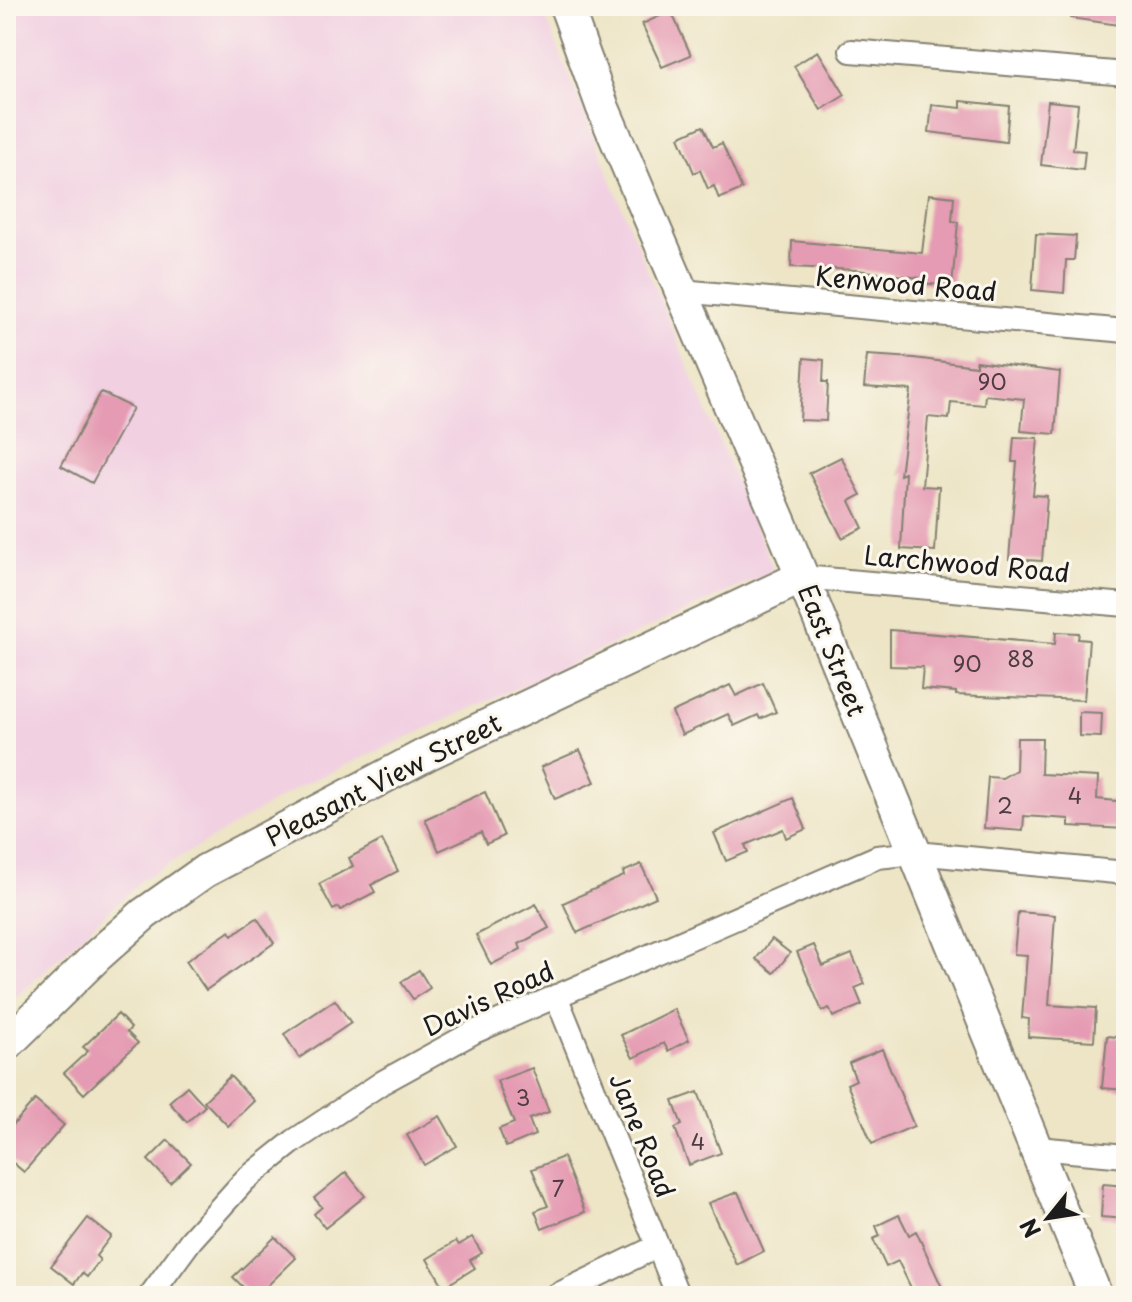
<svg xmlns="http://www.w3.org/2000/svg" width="1132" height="1302" font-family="'Playpen Sans',sans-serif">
  <rect width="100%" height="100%" fill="#fbf7ec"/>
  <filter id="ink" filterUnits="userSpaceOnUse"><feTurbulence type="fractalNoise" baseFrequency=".0125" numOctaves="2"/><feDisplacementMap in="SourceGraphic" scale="16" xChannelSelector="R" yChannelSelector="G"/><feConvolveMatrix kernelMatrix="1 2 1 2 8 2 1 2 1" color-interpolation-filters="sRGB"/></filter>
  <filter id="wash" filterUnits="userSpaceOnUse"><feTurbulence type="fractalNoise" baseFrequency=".006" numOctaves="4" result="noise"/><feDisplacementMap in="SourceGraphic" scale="32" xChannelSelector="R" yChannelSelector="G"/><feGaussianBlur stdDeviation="1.8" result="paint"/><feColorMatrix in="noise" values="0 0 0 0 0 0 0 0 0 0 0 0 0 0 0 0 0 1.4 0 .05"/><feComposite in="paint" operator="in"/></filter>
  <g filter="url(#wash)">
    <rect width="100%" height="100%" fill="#ede5c6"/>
    <polygon fill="#f1d0e2" points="6,6 541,6 640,252 774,571 300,786 142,880 6,1007"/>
    <g id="blocks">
      <g fill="#e59bb3">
        <polygon points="1070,6 1126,6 1126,26 1070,18"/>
        <polygon points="671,11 691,55 662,67 642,24"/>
        <polygon points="818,51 845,95 821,110 794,66"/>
        <polygon points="961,101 1009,106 1006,142 929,132 932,105 961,108"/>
        <polygon points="1048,101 1078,104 1073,150 1085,151 1083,170 1041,165"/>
        <polygon points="703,126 713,147 722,143 742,189 719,199 714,186 708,189 700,170 694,173 679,137"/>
        <polygon points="929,194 954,197 952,221 958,222 952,286 920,283 920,278 857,270 791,267 792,241 922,253"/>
        <polygon points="1036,234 1076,236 1074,260 1066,260 1064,293 1032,290"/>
        <polygon points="867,355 914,358 976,366 976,361 1060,372 1055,434 1021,431 1024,399 985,395 984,405 951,402 949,419 928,417 922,486 939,487 935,551 901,549 905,473 900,475 911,390 864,387"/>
        <polygon points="804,358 824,360 823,382 828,382 826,421 800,420"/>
        <polygon points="101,392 133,408 92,483 61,466"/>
        <polygon points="1014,437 1038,438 1033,495 1047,496 1042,561 1009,559 1017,462 1012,462"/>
        <polygon points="841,457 861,495 850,501 863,528 842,538 809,473"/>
        <polygon points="890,630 1055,644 1056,632 1079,633 1078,639 1089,640 1084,700 956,695 956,692 921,689 923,667 890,666"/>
        <polygon points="763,683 776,712 760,719 758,715 734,726 728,714 682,735 672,712 730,685 736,696"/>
        <polygon points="1079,712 1102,713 1101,737 1079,736"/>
        <polygon points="1017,738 1042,738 1041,774 1098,777 1097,799 1126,802 1126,829 1069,826 1069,819 1024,816 1023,831 984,828 988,777 1002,778 1016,770"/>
        <polygon points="580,750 595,782 555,799 541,767"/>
        <polygon points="485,792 504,836 486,844 481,832 439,851 425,819"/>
        <polygon points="793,798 806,829 786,838 783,829 745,845 748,852 726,861 714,833"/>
        <polygon points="382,840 398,871 371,885 375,892 341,910 339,907 333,910 319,884 353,866 349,858"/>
        <polygon points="641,864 656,897 577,933 563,903 624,876 623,872"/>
        <polygon points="536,904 549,928 519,944 521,949 491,965 476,935"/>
        <polygon points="1018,912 1055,915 1049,1005 1096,1008 1094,1041 1028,1037 1029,1019 1022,1018 1027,955 1014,954"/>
        <polygon points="257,918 274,943 206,990 186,961 230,931 232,935"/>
        <polygon points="772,939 790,953 774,973 756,959"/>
        <polygon points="814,945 823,966 852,954 865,984 855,988 862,1005 833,1017 829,1008 822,1011 797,952"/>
        <polygon points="419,970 430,988 413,999 401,982"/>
        <polygon points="335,1000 351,1023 299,1058 284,1034"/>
        <polygon points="674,1009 689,1040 668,1051 664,1043 633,1058 621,1035"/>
        <polygon points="118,1014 131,1028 127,1032 138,1043 84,1094 64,1073 88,1051 83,1047"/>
        <polygon points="1107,1036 1126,1038 1126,1090 1102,1088"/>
        <polygon points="882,1049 914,1126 872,1144 847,1084 856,1080 849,1063"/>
        <polygon points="532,1068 549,1112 529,1119 535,1135 506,1147 499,1129 514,1123 497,1081"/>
        <polygon points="230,1076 254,1101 228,1126 204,1101"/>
        <polygon points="187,1086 205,1106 187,1122 169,1102"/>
        <polygon points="698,1092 721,1153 689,1165 675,1128 682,1125 673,1101"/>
        <polygon points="35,1100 64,1125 24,1172 6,1157 6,1133"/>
        <polygon points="440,1116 457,1146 424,1165 407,1135"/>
        <polygon points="168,1140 191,1163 170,1183 148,1160"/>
        <polygon points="563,1157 585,1212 542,1229 535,1211 548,1206 532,1169"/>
        <polygon points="346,1172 365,1196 325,1228 314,1214 322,1207 314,1198"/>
        <polygon points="1103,1184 1126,1186 1126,1219 1101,1217"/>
        <polygon points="738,1192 764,1251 737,1265 708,1203"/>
        <polygon points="899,1215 909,1235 916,1231 946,1296 915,1296 898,1261 886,1267 873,1239 880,1236 876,1226"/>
        <polygon points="88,1218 111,1236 96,1256 100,1260 87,1277 82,1273 74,1284 51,1266"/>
        <polygon points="275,1237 296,1258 257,1296 252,1296 233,1277"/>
        <polygon points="472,1237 482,1253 470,1260 475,1268 444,1287 427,1259 456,1241 459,1245"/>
      </g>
    </g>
  </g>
  <g filter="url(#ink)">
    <use href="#blocks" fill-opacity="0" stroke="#848071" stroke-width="2"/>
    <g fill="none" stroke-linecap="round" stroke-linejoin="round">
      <g stroke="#848071" stroke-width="26">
        <g id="street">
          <polyline points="851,51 1126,74"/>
          <polyline points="681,291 1126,331"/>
          <polyline points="802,577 1126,605"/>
          <polyline points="556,996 678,1296"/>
          <polyline points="1037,1148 1126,1156"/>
          <polyline points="150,1296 191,1240 245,1180 294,1141 383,1082 474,1032 877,857 916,853 1126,873"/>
          <polyline points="555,1296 658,1246"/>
        </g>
      </g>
      <g stroke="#848071" stroke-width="36">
        <g id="secondary">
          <polyline points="566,6 603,108 781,525 1096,1296"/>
          <polyline points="6,1045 98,955 144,914 205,871 427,754 802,577"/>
        </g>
      </g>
      <use href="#street" stroke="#fff" stroke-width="22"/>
      <use href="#secondary" stroke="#fff" stroke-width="32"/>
    </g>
  </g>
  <g text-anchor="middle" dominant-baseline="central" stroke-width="6" stroke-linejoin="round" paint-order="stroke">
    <g font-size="22" fill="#4e3c42">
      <text x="992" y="380">90</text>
      <text x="1021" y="657">88</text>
      <text x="967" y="662">90</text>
      <text x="1075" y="794">4</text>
      <text x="1005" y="804">2</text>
      <text x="523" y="1096">3</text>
      <text x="698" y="1140">4</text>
      <text x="558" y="1187">7</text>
    </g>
    <g font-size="26" fill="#1c1c1c" stroke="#fbf7ec">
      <text transform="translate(906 283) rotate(5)">Kenwood Road</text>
      <text transform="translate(967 563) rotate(5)">Larchwood Road</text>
      <text transform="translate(833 650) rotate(68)">East Street</text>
      <text transform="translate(383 779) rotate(-27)">Pleasant View Street</text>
      <text transform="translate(488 998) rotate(-25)">Davis Road</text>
      <text transform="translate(643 1135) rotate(68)">Jane Road</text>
    </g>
  </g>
  <rect width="1132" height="1302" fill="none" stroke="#fbf7ec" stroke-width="32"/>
  <g transform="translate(1048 1218) rotate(240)" stroke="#fbf7ec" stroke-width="6" paint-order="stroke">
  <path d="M0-6L14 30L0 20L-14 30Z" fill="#1c1c1c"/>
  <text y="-12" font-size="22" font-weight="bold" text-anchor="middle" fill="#1c1c1c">N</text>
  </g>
</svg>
